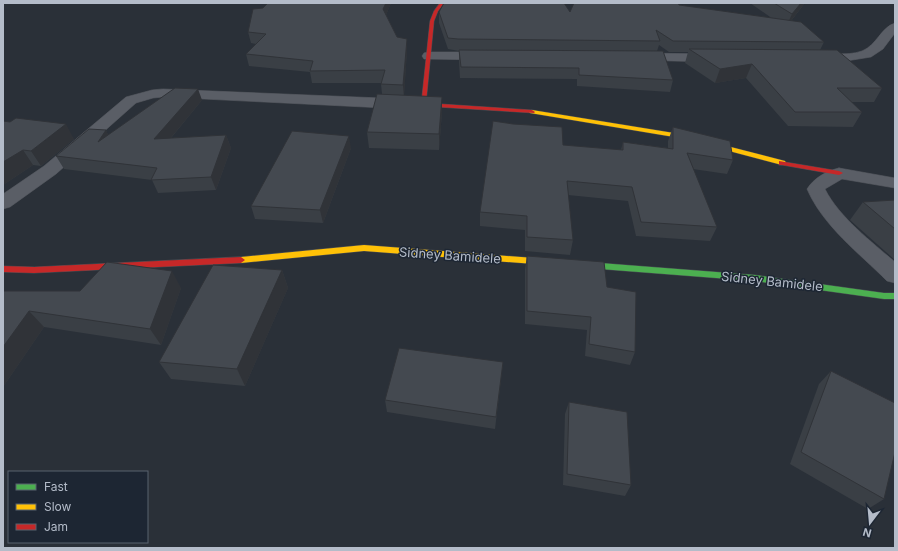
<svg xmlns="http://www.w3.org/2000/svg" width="898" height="551" font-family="Inter,sans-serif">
  <rect width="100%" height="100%" fill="#2a3038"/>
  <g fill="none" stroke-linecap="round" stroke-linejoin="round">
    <g stroke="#484c53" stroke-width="1">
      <g id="street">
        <path d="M 895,23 L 895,33 L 883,49 L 871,57 L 840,62 L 811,61 L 809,58 L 811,55 C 828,51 845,57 862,51 C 877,45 881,27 895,23 Z"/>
        <polygon points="429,52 489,52 494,53 496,56 494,59 489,60 424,59 422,56 424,53"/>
        <polygon points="636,53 715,54 720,55 722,58 720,61 715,62 631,60 629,57 631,54"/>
        <polygon points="163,89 405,99 410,101 413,104 410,107 405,109 163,97 153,98 136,103 56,174 10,207 3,209 3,194 44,166 126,97 152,90"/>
        <path d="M 839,168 L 895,178 L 895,188 L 842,179 L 825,189 C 839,217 872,242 895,262 L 895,283 L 887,281 C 859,253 823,226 807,189 C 814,178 826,171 839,168 Z"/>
      </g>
    </g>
    <g stroke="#484c53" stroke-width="1">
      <polygon id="fast" points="587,262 755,275 884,293 895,293 895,299 884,299 755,281 587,268 583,265"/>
    </g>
    <g stroke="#484c53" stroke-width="1">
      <g id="slow">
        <polygon points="532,110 680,134 785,161 786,163 782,165 680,138 530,113 529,112"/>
        <polygon points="364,245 587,262 591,265 587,268 364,251 241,263 237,260 241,257"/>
      </g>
    </g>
    <g stroke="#484c53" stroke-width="1">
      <g id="jam">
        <polygon points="440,3 444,3 438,11 434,21 426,103 532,110 535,112 534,113 421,106 430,21 434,11"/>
        <polygon points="779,161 839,171 843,173 839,175 782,165 779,165"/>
        <polygon points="241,257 245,260 241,263 34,273 3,272 3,266 34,267"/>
      </g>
    </g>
    <use href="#street" fill="#5a5e66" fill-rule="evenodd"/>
    <use href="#fast" fill="#4caf50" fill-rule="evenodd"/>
    <use href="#slow" fill="#ffc107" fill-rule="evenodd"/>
    <use href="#jam" fill="#c62828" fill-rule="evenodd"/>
  </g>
  <g fill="#3a3f45">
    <polygon points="268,3 391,3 386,15 397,37 407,39 407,50 404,95 442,112 439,150 369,148 367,132 382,94 381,84 381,83 312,83 310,72 249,66 246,54 256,44 251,43 248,32 263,8"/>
    <polygon points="750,3 805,3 791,21 824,42 820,50 882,88 874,102 851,102 862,112 853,127 788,126 746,78 715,83 685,63 688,52 669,52 659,45 657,51 673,80 670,92 577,86 577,79 460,78 459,62 459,51 448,49 439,23 439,12 570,12 679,5 773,19"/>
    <polygon points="202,100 171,138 226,135 231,148 216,190 158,193 152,180 64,169 56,156 106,130 108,135"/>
    <polygon points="10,122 74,139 41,166 33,165 3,185"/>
    <polygon points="673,127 733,160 727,174 693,169 717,227 710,241 636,236 628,201 568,195 573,240 570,255 525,251 525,230 480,226 480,212 563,145 621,150 623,142 668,148 668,141"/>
    <polygon points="351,148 323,223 255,219 251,206"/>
    <polygon points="895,200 895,260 850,220 863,202"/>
    <polygon points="527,256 607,287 635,352 630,365 585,356 587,330 525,324 525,269"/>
    <polygon points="282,270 288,288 245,386 171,379 159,362"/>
    <polygon points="181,288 161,345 44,327 3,387 3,291 80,291"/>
    <polygon points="503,362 495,429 387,412 385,400"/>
    <polygon points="831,371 884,499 868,509 790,464 819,384"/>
    <polygon points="569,402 631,485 625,496 563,485 565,414"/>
  </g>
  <g fill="#303338">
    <polygon points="386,3 391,3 384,20 383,9"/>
    <polygon points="801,3 805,3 786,27 792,14"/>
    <polygon points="407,39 407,50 404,98 403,85"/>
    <polygon points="752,64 746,78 715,83 720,69"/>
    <polygon points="198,89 202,100 160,151 154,139"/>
    <polygon points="442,97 442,112 439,150 439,134"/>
    <polygon points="66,124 74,139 41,166 31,151"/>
    <polygon points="106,130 112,143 98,142"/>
    <polygon points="226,135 231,148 216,190 211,177"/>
    <polygon points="349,136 351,148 323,223 320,210"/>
    <polygon points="23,150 33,165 3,185 3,162"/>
    <polygon points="282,270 288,288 245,386 237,369"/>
    <polygon points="172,271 181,288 161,345 150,329"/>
    <polygon points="29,311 44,327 3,387 3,347"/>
  </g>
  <g fill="#444950" stroke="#303338">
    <polygon points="268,3 386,3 383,9 397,37 407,39 403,85 381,84 385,70 310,71 313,61 246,54 266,34 248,32 253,9 263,8"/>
    <polygon points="444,3 564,3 570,12 574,3 678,3 679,5 801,22 824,42 673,41 656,30 660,41 458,39 448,38 439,12"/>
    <polygon points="774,3 801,3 792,14"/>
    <polygon points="689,49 837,50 882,88 837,88 862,112 795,112 752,64 720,69"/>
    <polygon points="459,50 663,51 673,80 579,75 579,68 461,67"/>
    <polygon points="175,88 198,89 154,139 226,135 211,177 151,180 157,168 56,156 89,129 106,130 98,142"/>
    <polygon points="377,94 442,97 439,134 367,132"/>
    <polygon points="16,118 66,124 31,151 23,150 3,162 3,121 10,122"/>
    <polygon points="493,121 513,124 562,127 563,145 623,150 623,142 673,149 673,127 730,141 733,160 687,153 717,227 641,222 632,187 567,181 573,240 527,237 527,216 480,212"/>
    <polygon points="292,131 349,136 320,210 251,206"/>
    <polygon points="895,200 895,229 863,202"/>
    <polygon points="527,256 604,262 607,287 636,292 635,352 589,344 591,317 527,311"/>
    <polygon points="107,262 172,271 150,329 29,311 3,347 3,291 80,291"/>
    <polygon points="213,265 282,270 237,369 159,362"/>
    <polygon points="399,348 503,362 496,417 385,400"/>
    <polygon points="831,371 895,403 895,452 884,499 801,452"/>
    <polygon points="569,402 627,412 631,485 567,474"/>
  </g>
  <g text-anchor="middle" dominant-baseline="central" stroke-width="3" stroke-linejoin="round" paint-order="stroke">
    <g font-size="13" fill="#b4bcc9" stroke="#1d2633">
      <text transform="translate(450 255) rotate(4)">Sidney Bamidele</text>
      <text transform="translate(772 281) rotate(6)">Sidney Bamidele</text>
    </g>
  </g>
  <rect width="898" height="551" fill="none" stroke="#b4bcc9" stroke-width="8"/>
  <rect x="8" y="471" width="140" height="72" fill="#1d2633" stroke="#59626f"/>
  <rect x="16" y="484" width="20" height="6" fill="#4caf50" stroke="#59626f"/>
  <text x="44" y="491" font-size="12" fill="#b4bcc9">Fast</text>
  <rect x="16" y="504" width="20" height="6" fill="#ffc107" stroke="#59626f"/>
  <text x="44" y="511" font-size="12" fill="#b4bcc9">Slow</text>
  <rect x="16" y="524" width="20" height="6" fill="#c62828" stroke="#59626f"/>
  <text x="44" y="531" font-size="12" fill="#b4bcc9">Jam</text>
  <g transform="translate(870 523) rotate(196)" stroke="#1d2633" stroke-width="3" paint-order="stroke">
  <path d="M0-3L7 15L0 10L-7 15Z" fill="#b4bcc9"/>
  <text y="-6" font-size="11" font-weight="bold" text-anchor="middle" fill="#b4bcc9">N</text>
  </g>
</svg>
